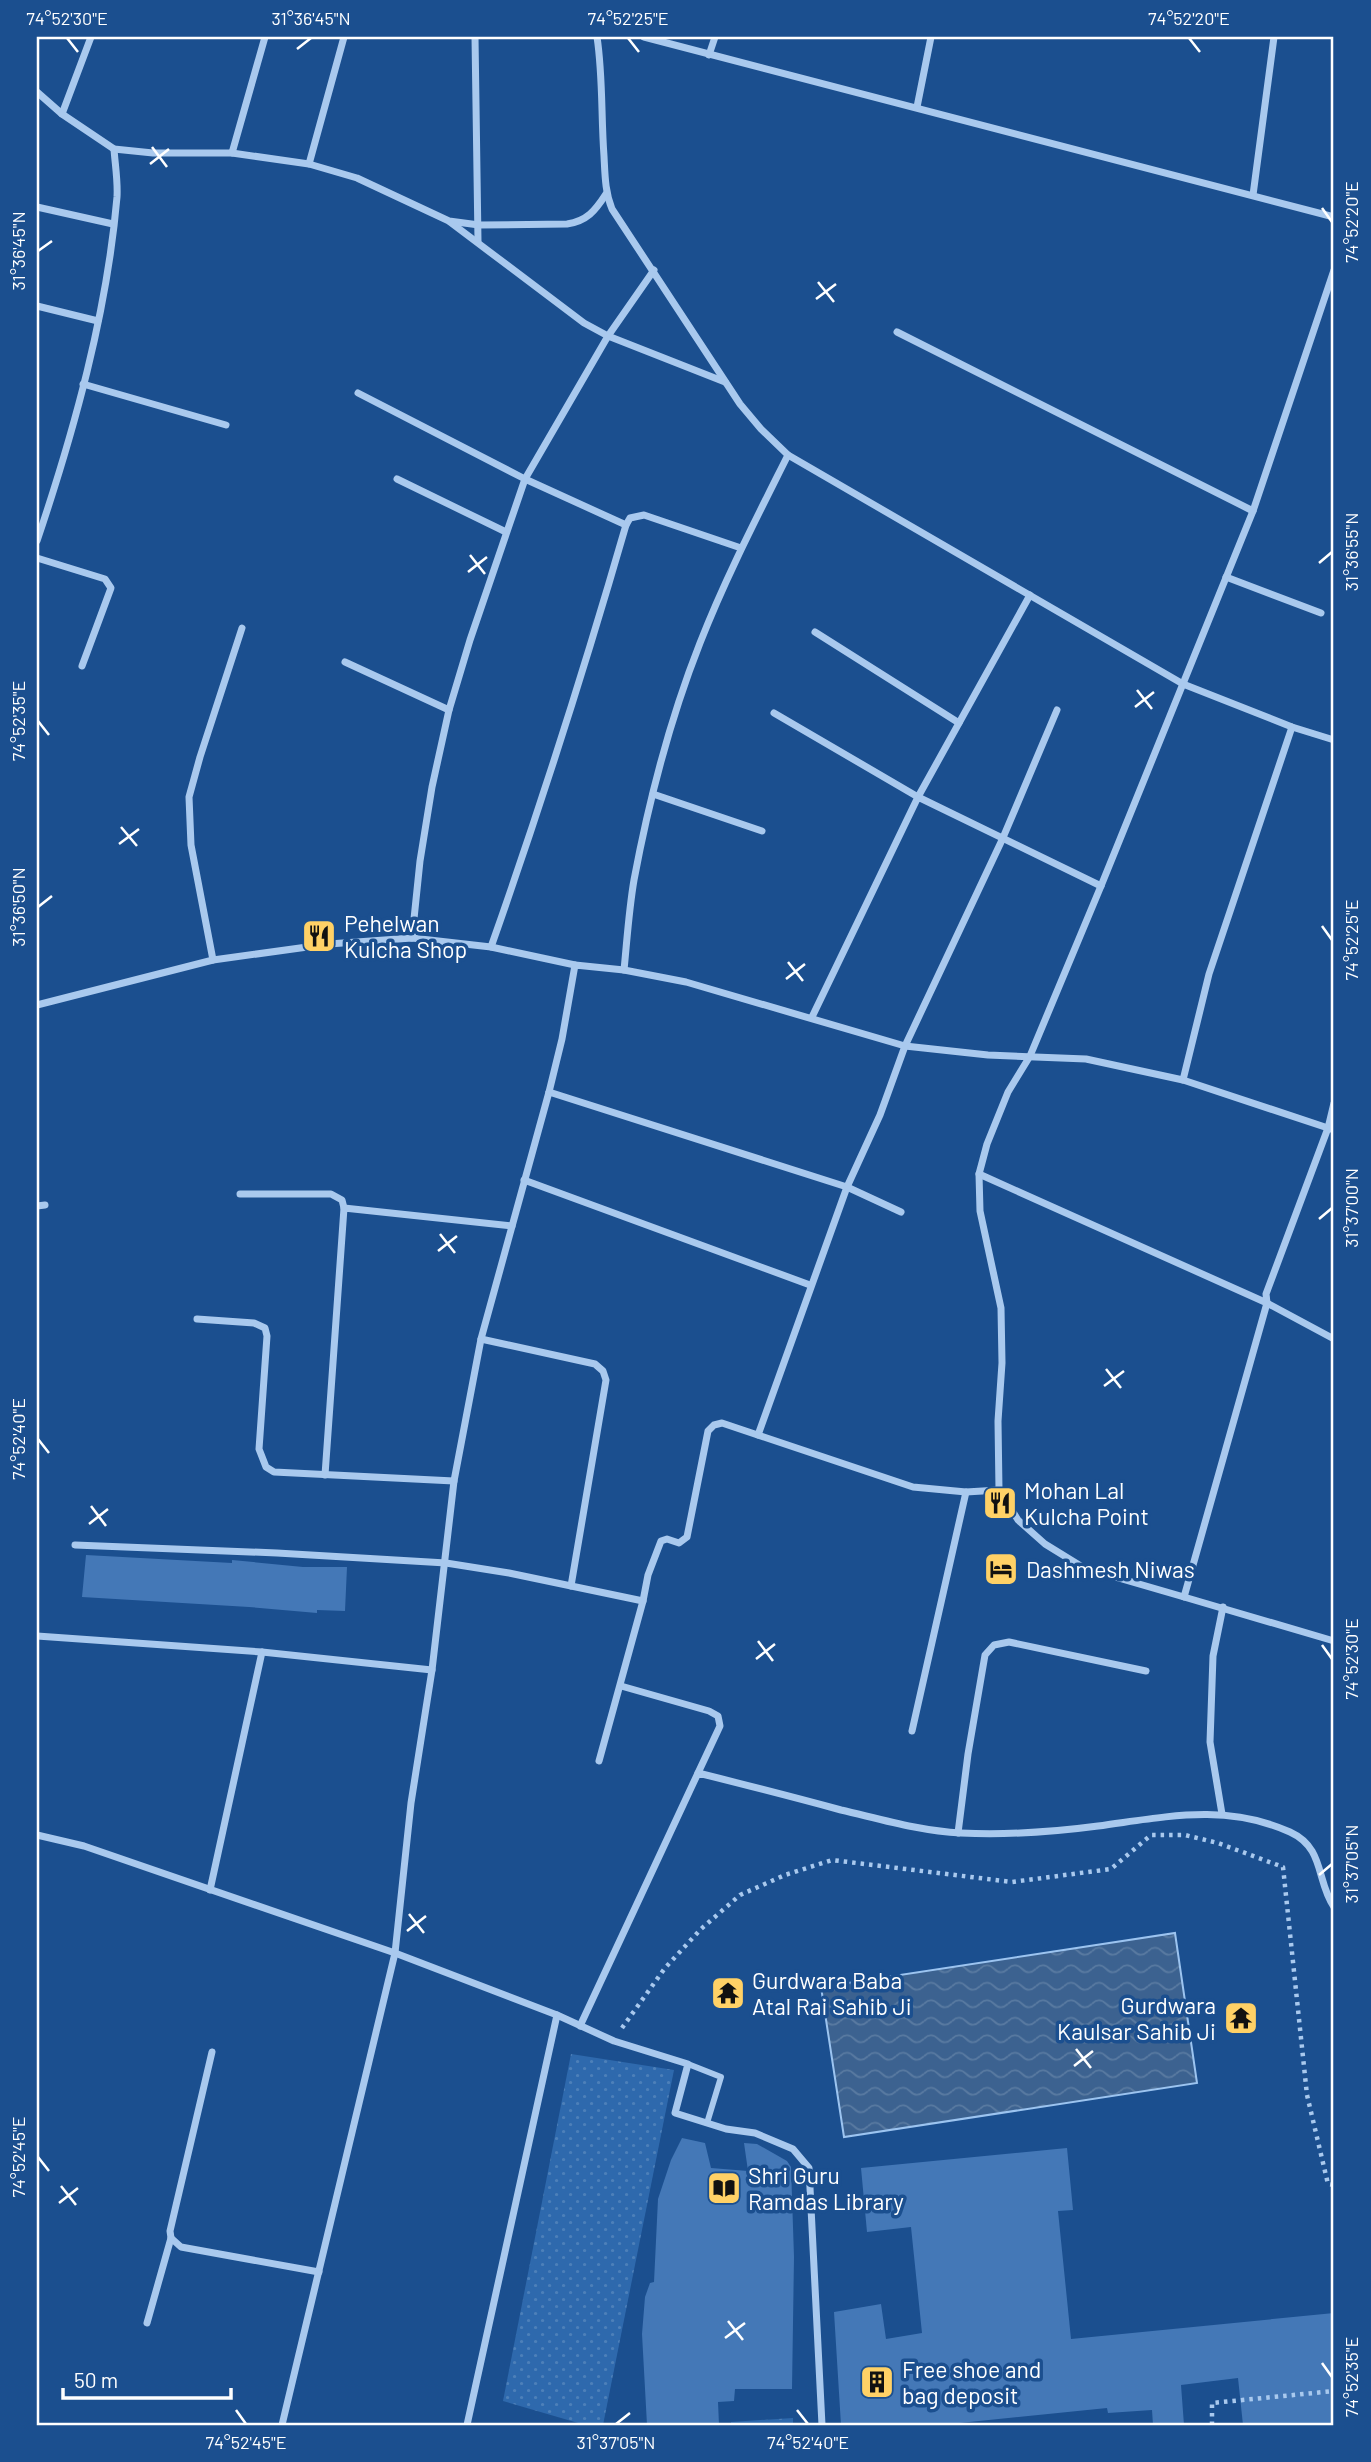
<svg xmlns="http://www.w3.org/2000/svg" width="1371" height="2462" font-family="Barlow,sans-serif">
  <defs>
    <pattern id="garden-dots" width="8" height="8" patternUnits="userSpaceOnUse" patternTransform="scale(1.75)"><rect width="8" height="8" fill="#2e69ad"/><path d="M2 2h.1M6 6h.1" fill="none" stroke="#4d80b9" stroke-width="1.8" stroke-linecap="round"/></pattern>
    <pattern id="water-waves" width="16" height="10" patternUnits="userSpaceOnUse" patternTransform="scale(1.75)"><rect width="16" height="10" fill="#3c6290"/><path d="M0 5q4-4 8 0t8 0" fill="none" stroke="#597aa1"/></pattern>
  </defs>
  <rect width="100%" height="100%" fill="#1b4f8f"/>
  <g fill="url(#garden-dots)">
    <polygon points="571,2054 674,2070 603,2425 585,2425 503,2401"/>
    <polygon points="793,2418 793,2425 731,2425 731,2422"/>
  </g>
  <polygon fill="url(#water-waves)" stroke="#9cc4f0" stroke-width="2" points="1175,1933 1197,2083 844,2137 821,1987"/>
  <g fill="#4478b7">
    <polygon points="86,1555 232,1563 232,1560 303,1567 347,1567 345,1611 317,1610 317,1613 249,1607 82,1597"/>
    <polygon points="682,2138 705,2143 711,2168 748,2171 744,2143 757,2144 787,2161 791,2167 794,2257 792,2389 735,2389 734,2401 718,2402 719,2425 647,2425 642,2334 645,2297 650,2283 654,2282 658,2199 671,2160"/>
    <polygon points="1067,2148 1073,2210 1058,2211 1071,2339 1334,2313 1334,2368 1331,2368 1334,2423 1243,2425 1238,2378 1181,2385 1184,2425 1153,2425 1152,2410 1108,2413 1107,2408 940,2425 841,2425 834,2312 881,2304 886,2339 922,2333 911,2227 867,2232 861,2168"/>
  </g>
  <g fill="none" stroke-linecap="round" stroke-linejoin="round">
    <g stroke="#a9c9ee" stroke-width="4.5" stroke-dasharray="3.5 5" stroke-linecap="butt">
      <polyline points="622,2028 665,1968 701,1929 740,1895 785,1875 832,1860 1012,1882 1111,1869 1151,1835 1185,1835 1218,1843 1283,1867 1307,2095 1328,2184 1334,2185"/>
      <polyline points="1212,2425 1212,2403 1334,2391"/>
    </g>
    <polyline stroke="#a9c9ee" stroke-width="6" points="688,2064 721,2077 707,2123"/>
    <g stroke="#a9c9ee" stroke-width="7">
      <polyline points="475,37 478,241"/>
      <path d="M 597,37 C 603,76 601,116 604,156 C 605,175 605,192 612,209 L 740,404 L 761,429 L 788,455 C 757,517 725,579 700,643 C 670,719 649,800 634,880 C 629,909 627,940 624,970"/>
      <polyline points="644,37 1334,217"/>
      <polyline points="709,55 715,37"/>
      <path d="M 37,92 L 62,114 L 114,149 L 153,153 L 232,153 L 309,164 L 357,178 L 449,221 L 479,225 L 567,224 C 587,221 595,211 606,194"/>
      <polyline points="917,107 931,37"/>
      <polyline points="62,114 91,37"/>
      <polyline points="232,153 265,37"/>
      <polyline points="309,164 344,37"/>
      <polyline points="1253,195 1274,37"/>
      <polyline points="37,207 113,224"/>
      <polyline points="450,222 584,323 608,336 725,382"/>
      <polyline points="1334,270 1253,511 1101,886 1030,1056 1008,1092 987,1144 979,1174 1267,1303 1334,1339"/>
      <polyline points="37,306 98,321"/>
      <polyline points="897,332 1253,511"/>
      <polyline points="83,384 226,425"/>
      <polyline points="358,393 525,479 626,525 630,518 644,515 741,548"/>
      <polyline points="788,455 1183,684 1292,727 1334,740"/>
      <polyline points="397,479 506,532"/>
      <path d="M 37,541 C 74,431 107,313 117,197 C 118,181 115,164 114,149"/>
      <polyline points="37,558 105,579 111,588 82,666"/>
      <polyline points="1226,577 1321,613"/>
      <polyline points="815,632 959,723"/>
      <polyline points="345,662 449,710"/>
      <polyline points="774,713 918,797 1030,595"/>
      <polyline points="653,794 762,831"/>
      <polyline points="412,938 420,861 432,787 449,710 470,640 525,479 608,336 654,270"/>
      <path d="M 491,947 C 540,808 585,667 626,525"/>
      <polyline points="213,960 191,845 189,797 200,757 242,628"/>
      <polyline points="37,1005 213,960 329,944 412,938 491,947 575,965"/>
      <polyline points="812,1017 918,797 1101,886"/>
      <polyline points="1183,1080 1209,974 1292,727"/>
      <polyline points="549,1092 847,1187 901,1212"/>
      <polyline points="1334,1103 1328,1128 1266,1294 1267,1303 1184,1597 1334,1641"/>
      <polyline points="979,1174 980,1211 1001,1308 1002,1363 998,1421 999,1490 1018,1520 1045,1544 1084,1568 1184,1597"/>
      <polyline points="524,1180 810,1285"/>
      <polyline points="240,1194 331,1194 342,1200 344,1208"/>
      <polyline points="37,1206 45,1205"/>
      <polyline points="197,1319 254,1323 265,1328 267,1336 259,1449 266,1467 274,1472 454,1481"/>
      <polyline points="481,1339 595,1364 603,1371 606,1380 571,1586"/>
      <polyline points="758,1435 847,1187 880,1115 905,1046 1002,840 1057,710"/>
      <polyline points="325,1475 344,1208 512,1226"/>
      <polyline points="75,1545 277,1553 446,1563 509,1573 643,1601 599,1761"/>
      <polyline points="643,1601 648,1575 661,1541 667,1539 679,1543 687,1537 708,1431 714,1425 722,1423 913,1487 966,1492 999,1490"/>
      <polyline points="37,1636 262,1652 432,1670"/>
      <polyline points="621,1686 709,1711 718,1716 720,1726 698,1773"/>
      <polyline points="912,1731 966,1492"/>
      <polyline points="1222,1814 1210,1742 1213,1656 1223,1607"/>
      <polyline points="958,1833 968,1754 985,1655 994,1645 1009,1642 1146,1671"/>
      <polyline points="37,1835 84,1846 395,1953 557,2015 467,2425"/>
      <polyline points="210,1890 262,1652"/>
      <polyline points="557,2015 614,2041 688,2064 675,2113 726,2129 755,2133 793,2149 809,2168 822,2425"/>
      <path d="M 580,2026 L 698,1773 C 746,1785 793,1797 841,1810 C 880,1819 920,1831 961,1833 C 1006,1835 1053,1832 1098,1826 C 1166,1817 1225,1803 1290,1832 C 1325,1848 1316,1881 1334,1907"/>
      <polyline points="212,2052 170,2231 171,2238 181,2247 319,2272"/>
      <polyline points="147,2323 171,2238"/>
      <polyline points="282,2425 395,1953 411,1803 432,1670 454,1481 481,1339 549,1092 562,1039 575,965 624,970 686,982 905,1046 988,1055 1086,1059 1183,1080 1334,1130"/>
    </g>
  </g>
  <path fill="none" stroke="#fff" stroke-width="2.5" d="M 67,38 L 78,52M 628,38 L 639,52M 1189,38 L 1200,52M 297,49 L 311,38M 152,147 L 167,167M 150,164 L 169,149M 1322,208 L 1332,222M 38,251 L 52,241M 818,282 L 834,302M 816,299 L 836,284M 470,555 L 485,574M 1319,563 L 1332,552M 468,572 L 487,557M 1137,690 L 1152,709M 1135,707 L 1154,692M 38,721 L 49,735M 121,827 L 137,846M 119,844 L 139,829M 38,907 L 52,896M 1322,926 L 1332,940M 788,962 L 803,981M 786,979 L 805,964M 1319,1219 L 1332,1208M 440,1234 L 455,1253M 438,1251 L 457,1236M 1106,1369 L 1121,1388M 1104,1386 L 1124,1371M 38,1439 L 49,1453M 91,1506 L 106,1526M 89,1524 L 108,1509M 758,1641 L 773,1661M 1322,1645 L 1332,1659M 756,1659 L 775,1644M 1319,1875 L 1332,1864M 409,1914 L 424,1933M 407,1931 L 426,1916M 1076,2049 L 1091,2068M 1074,2066 L 1093,2051M 38,2157 L 49,2171M 61,2186 L 76,2205M 59,2203 L 78,2188M 728,2321 L 743,2340M 725,2338 L 745,2323M 1322,2363 L 1332,2377M 236,2410 L 246,2424M 797,2410 L 808,2424M 616,2424 L 630,2413"/>
  <defs>
    <g id="restaurant-square" transform="scale(1.75)"><rect x="-9" y="-9" width="18" height="18" rx="4" fill="#ffd166" stroke="#1b4f8f"/><path d="M-5-6h1v4h1v-4h1v4h1v-4h1v5L-1.5 .5V6h-2V.5L-5-1ZM5-6V6H3V1.5H1.5Q1.5-4 5-6Z" fill="#111"/></g>
    <g id="hotel-square" transform="scale(1.75)"><rect x="-9" y="-9" width="18" height="18" rx="4" fill="#ffd166" stroke="#1b4f8f"/><path d="M-6-4.5h1.5V1H6V5H4.5V3h-9V5H-6ZM-4 0a1.8 1.8 0 1 1 3.6 0ZM.5 0V-2.5h3Q6-2.5 6 0Z" fill="#111"/></g>
    <g id="temple-square" transform="scale(1.75)"><rect x="-9" y="-9" width="18" height="18" rx="4" fill="#ffd166" stroke="#1b4f8f"/><path d="M0-6L5-2H3V0L6.5 2.5H4V6H1.5V3h-3V6H-4V2.5H-6.5L-3 0V-2H-5Z" fill="#111"/></g>
    <g id="library-square" transform="scale(1.75)"><rect x="-9" y="-9" width="18" height="18" rx="4" fill="#ffd166" stroke="#1b4f8f"/><path d="M-6-4Q-3-5.5-.7-3.5V5Q-3 3-6 4ZM6-4Q3-5.5 .7-3.5V5Q3 3 6 4Z" fill="#111"/></g>
    <g id="building-square" transform="scale(1.75)"><rect x="-9" y="-9" width="18" height="18" rx="4" fill="#ffd166" stroke="#1b4f8f"/><path d="M-4-6H4V6H1V3H-1V6H-4ZM-2.5-4.3h1.7v1.8h-1.7ZM.8-4.3h1.7v1.8H.8ZM-2.5-1h1.7V.8h-1.7ZM.8-1h1.7V.8H.8Z" fill="#111"/></g>
  </defs>
  <g fill-rule="evenodd">
    <use href="#restaurant-square" x="319" y="936"/>
    <use href="#restaurant-square" x="1000" y="1503"/>
    <use href="#hotel-square" x="1001" y="1569"/>
    <use href="#temple-square" x="728" y="1993"/>
    <use href="#temple-square" x="1241" y="2018"/>
    <use href="#library-square" x="724" y="2188"/>
    <use href="#building-square" x="877" y="2382"/>
  </g>
  <g text-anchor="middle" dominant-baseline="central" stroke-width="7" stroke-linejoin="round" paint-order="stroke">
    <g font-size="23" fill="#fff" stroke="#1b4f8f" text-anchor="start">
      <text x="344" y="923">Pehelwan<tspan x="344" dy="26">Kulcha Shop</tspan></text>
      <text x="1024" y="1490">Mohan Lal<tspan x="1024" dy="26">Kulcha Point</tspan></text>
      <text x="1026" y="1569">Dashmesh Niwas</text>
      <text x="752" y="1980">Gurdwara Baba<tspan x="752" dy="26">Atal Rai Sahib Ji</tspan></text>
      <text x="1216" y="2005" text-anchor="end">Gurdwara<tspan x="1216" dy="26">Kaulsar Sahib Ji</tspan></text>
      <text x="748" y="2175">Shri Guru<tspan x="748" dy="26">Ramdas Library</tspan></text>
      <text x="902" y="2369">Free shoe and<tspan x="902" dy="26">bag deposit</tspan></text>
    </g>
  </g>
  <rect width="1371" height="2462" fill="none" stroke="#1b4f8f" stroke-width="77"/>
  <path d="M63 2388v10h168v-10" fill="none" stroke="#ffffff" stroke-width="3.5"/>
  <text x="74" y="2388" font-size="21" fill="#ffffff" stroke="#1b4f8f" stroke-width="5" paint-order="stroke">50 m</text>
  <rect x="38" y="38" width="1294" height="2386" fill="none" stroke="#fff" stroke-width="2.5"/>
  <g font-size="18" text-anchor="middle" fill="#fff">
    <text x="67" y="25">74°52'30"E</text>
    <text x="311" y="25">31°36'45"N</text>
    <text x="628" y="25">74°52'25"E</text>
    <text x="1189" y="25">74°52'20"E</text>
    <text transform="translate(1352 222) rotate(-90)" y="6">74°52'20"E</text>
    <text transform="translate(19 251) rotate(-90)" y="6">31°36'45"N</text>
    <text transform="translate(1352 552) rotate(-90)" y="6">31°36'55"N</text>
    <text transform="translate(19 721) rotate(-90)" y="6">74°52'35"E</text>
    <text transform="translate(19 907) rotate(-90)" y="6">31°36'50"N</text>
    <text transform="translate(1352 940) rotate(-90)" y="6">74°52'25"E</text>
    <text transform="translate(1352 1208) rotate(-90)" y="6">31°37'00"N</text>
    <text transform="translate(19 1439) rotate(-90)" y="6">74°52'40"E</text>
    <text transform="translate(1352 1659) rotate(-90)" y="6">74°52'30"E</text>
    <text transform="translate(1352 1864) rotate(-90)" y="6">31°37'05"N</text>
    <text transform="translate(19 2157) rotate(-90)" y="6">74°52'45"E</text>
    <text transform="translate(1352 2377) rotate(-90)" y="6">74°52'35"E</text>
    <text x="246" y="2449">74°52'45"E</text>
    <text x="616" y="2449">31°37'05"N</text>
    <text x="808" y="2449">74°52'40"E</text>
  </g>
</svg>
